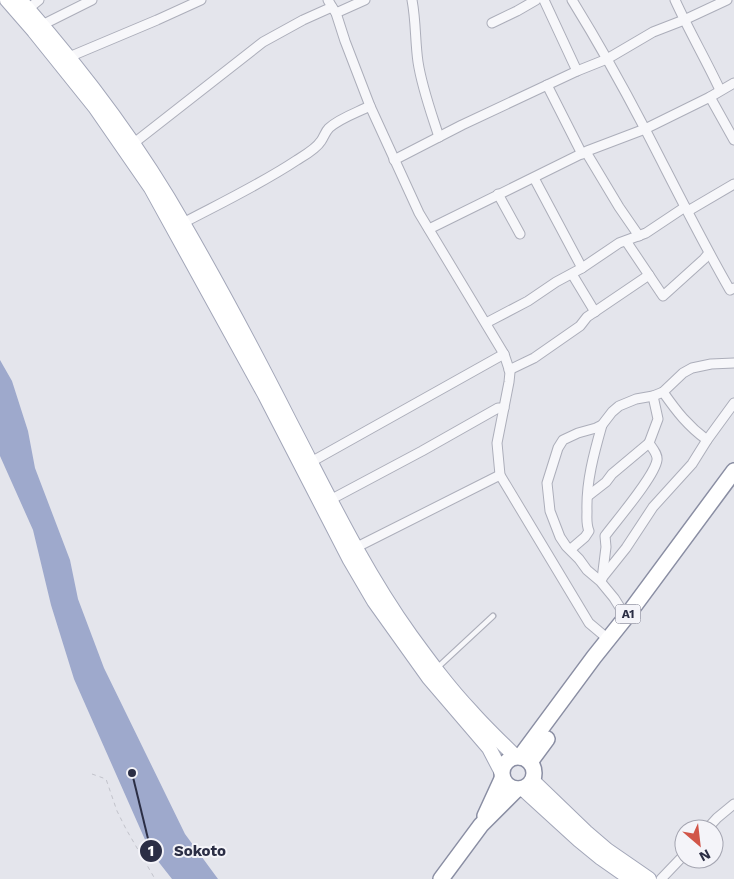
<svg xmlns="http://www.w3.org/2000/svg" width="734" height="879" font-family="'Work Sans',sans-serif">
  <rect width="100%" height="100%" fill="#e4e5ec"/>
  <polygon fill="#9ea9cc" points="0,360 12,381 28,431 35,468 70,560 78,599 104,668 185,834 218,879 172,879 150,851 74,679 51,605 33,530 0,456"/>
  <g fill="none" stroke-linecap="round" stroke-linejoin="round">
    <g stroke="#acaeba" stroke-width="7">
      <polyline id="service" points="437,668 493,616"/>
    </g>
    <g stroke="#acaeba" stroke-width="11">
      <g id="minor">
        <polyline points="328,0 332,7 336,13 345,41 370,106 419,213 504,354 510,372 509,382 497,443 500,475 589,623 608,639"/>
        <path d="M 412,0 C 416,21 415,41 418,62 C 422,88 431,112 439,137"/>
        <polyline points="544,0 577,71"/>
        <path d="M 572,0 C 598,42 622,85 645,129 C 673,183 700,238 730,290 L 734,288"/>
        <path d="M 675,0 C 689,31 706,60 720,90"/>
        <polyline points="28,9 39,0"/>
        <polyline points="336,13 365,0"/>
        <polyline points="492,23 517,11 536,0"/>
        <polyline points="42,25 92,0"/>
        <polyline points="69,57 157,20 201,0"/>
        <polyline points="547,85 582,154"/>
        <polyline points="710,97 734,140"/>
        <polyline points="134,143 263,42 303,20 332,7"/>
        <polyline points="586,152 619,207 639,236"/>
        <polyline points="394,160 462,125 577,71 607,59 653,32 684,20 727,0"/>
        <polyline points="534,178 582,268"/>
        <polyline points="498,194 520,234"/>
        <polyline points="688,211 734,184"/>
        <path d="M 183,223 C 221,203 261,184 297,160 C 305,155 316,149 321,141 C 324,137 325,132 329,128 C 340,118 356,113 370,106"/>
        <polyline points="429,229 587,151 645,129 710,97 734,83"/>
        <polyline points="626,241 663,296 704,259 709,253"/>
        <polyline points="572,274 595,312"/>
        <polyline points="486,323 528,301 556,282 582,268 619,243 646,233 685,207"/>
        <polyline points="509,370 534,358 580,326 587,317 649,275"/>
        <path d="M 663,392 C 677,412 688,426 707,440"/>
        <polyline points="311,462 504,354"/>
        <polyline points="588,496 606,482 612,474 649,443"/>
        <polyline points="330,500 422,451 498,408 504,408"/>
        <polyline points="355,548 500,475"/>
        <path d="M 571,549 L 585,537 L 589,531 C 586,524 587,518 587,511 C 586,482 594,453 602,425"/>
        <polyline points="602,578 626,548 653,507 692,464 707,440 734,403"/>
        <path d="M 602,579 L 606,547 L 605,536 C 616,521 655,476 657,460 C 658,454 652,448 649,443 L 658,419 L 653,396"/>
        <polyline points="626,617 614,598 600,581 587,570 579,559 566,546 560,537 550,511 547,483 558,448 563,440 578,433 596,428 602,425 612,412 619,406 636,399 653,396 663,392 683,373 692,368 711,364 734,363"/>
        <polyline points="707,829 717,818 734,804"/>
        <polyline points="661,879 684,855"/>
      </g>
    </g>
    <g stroke="#a2a6b8" stroke-width="16">
      <g id="primary">
        <polyline points="7,0 34,31 95,107 151,188 265,395 350,560 374,601 429,678 489,748 501,771"/>
        <path d="M 20,0 C 83,71 137,142 184,225 C 221,289 256,355 290,422 C 328,495 363,569 411,636 C 430,662 449,688 471,711 C 485,727 501,742 516,757"/>
        <polyline points="532,780 586,832 607,850 649,879"/>
        <polyline points="522,788 579,840 601,858 631,879"/>
      </g>
    </g>
    <g stroke="#8a8ea3" stroke-width="18">
      <g id="trunk">
        <circle cx="518" cy="773" r="16"/>
        <polyline points="520,757 594,657 626,617 734,471"/>
        <polyline points="530,762 547,739"/>
        <polyline points="485,816 502,779"/>
        <polyline points="441,879 481,825 517,789"/>
      </g>
    </g>
    <polyline stroke="#c2c3cb" stroke-width="1" stroke-dasharray="4 4" stroke-linecap="butt" points="92,774 106,779 117,811 126,829 155,879"/>
    <use href="#service" stroke="#f7f7fa" stroke-width="4.5"/>
    <use href="#minor" stroke="#f7f7fa" stroke-width="9"/>
    <use href="#primary" stroke="#fff" stroke-width="14"/>
    <use href="#trunk" stroke="#fff" stroke-width="15"/>
  </g>
  <g text-anchor="middle" dominant-baseline="central" stroke-width="4" stroke-linejoin="round" paint-order="stroke">
    <rect fill="#f4f4f9" stroke="#67697b" stroke-width="1" x="615.5" y="604.5" width="25" height="19" rx="4"/>
    <g font-size="12" font-weight="bold" fill="#2b2e45">
      <text x="628" y="614">A1</text>
    </g>
  </g>
  <path fill="none" stroke="#2b2e45" stroke-width="2" d="M132 773L151 851"/>
  <g fill="#2b2e45" stroke="#f4f4f9" stroke-width="2">
    <circle cx="132" cy="773" r="5"/>
    <circle cx="151" cy="851" r="12"/>
  </g>
  <g font-size="15" text-anchor="middle" font-weight="bold" fill="#fff">
    <text x="151" y="856">1</text>
  </g>
  <g font-size="15" text-anchor="middle" font-weight="bold" fill="#2b2e45" stroke="#f4f4f9" stroke-width="4" stroke-linejoin="round" paint-order="stroke">
    <text x="200" y="856">Sokoto</text>
  </g>
  <g transform="translate(699 844) rotate(152)"><circle r="24" fill="#f4f4f9" stroke="#a4a5b1"/>
  <path d="M0-4L9 19L0 12L-9 19Z" fill="#d15548"/>
  <text y="-8" font-size="14" font-weight="bold" text-anchor="middle" fill="#2b2e45">N</text>
  </g>
</svg>
